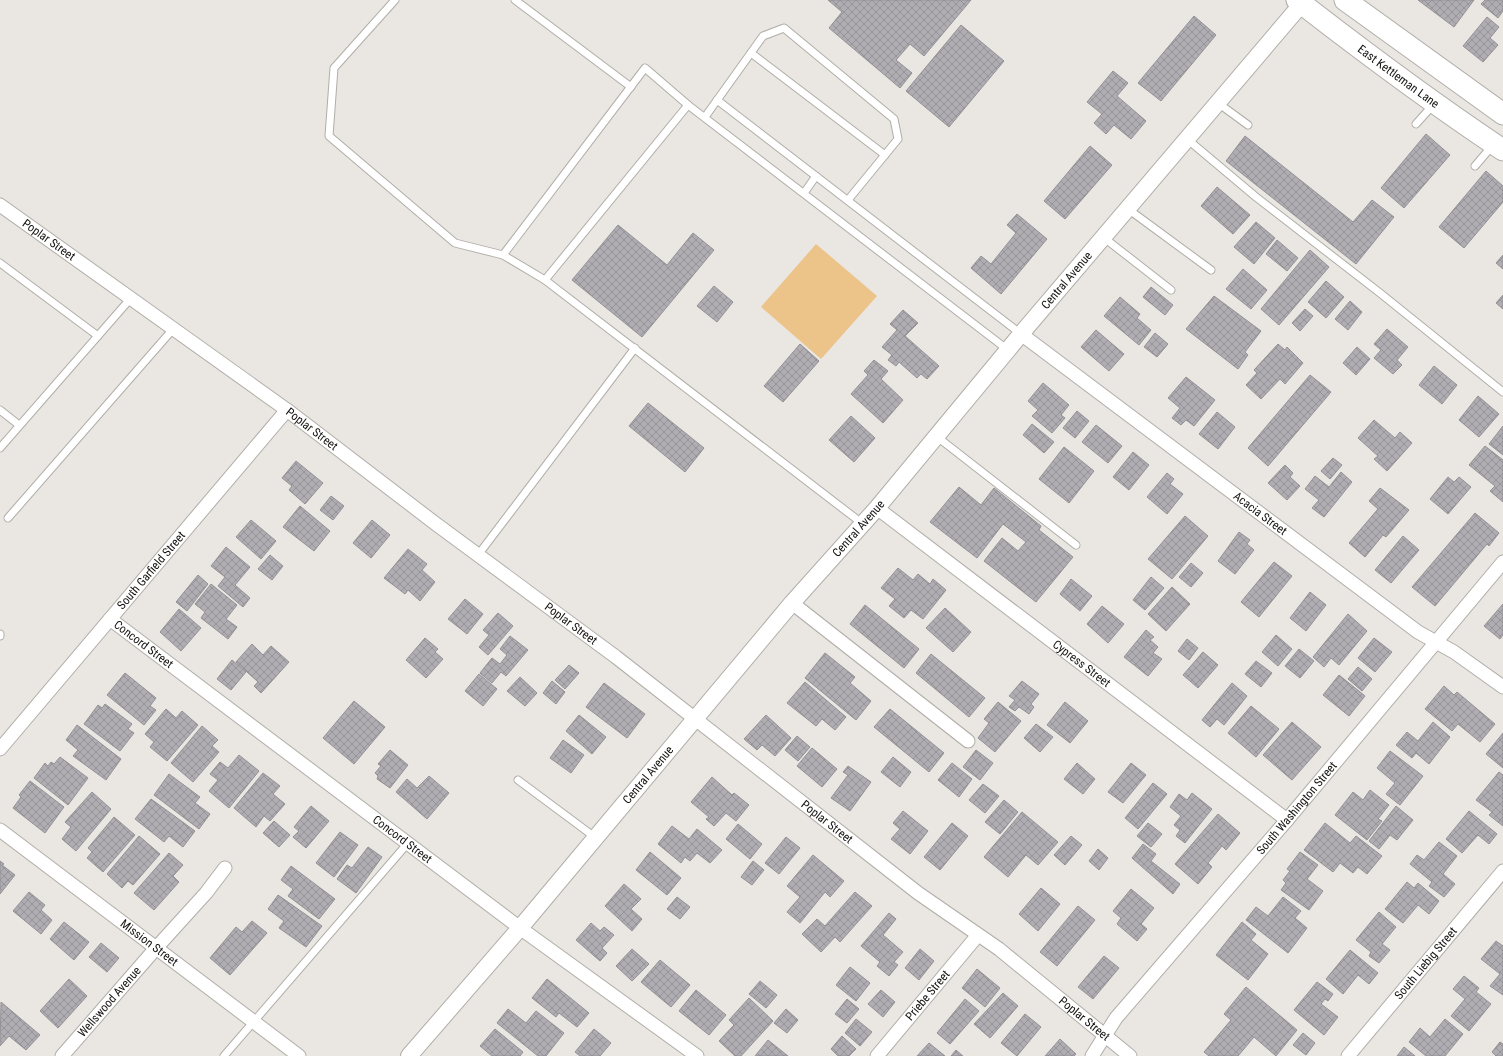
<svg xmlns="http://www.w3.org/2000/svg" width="1503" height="1056" font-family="'Roboto Condensed',sans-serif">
  <defs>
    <pattern id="building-cross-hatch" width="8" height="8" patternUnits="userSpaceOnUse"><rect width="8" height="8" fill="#afadb2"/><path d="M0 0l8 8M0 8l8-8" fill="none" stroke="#969498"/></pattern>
  </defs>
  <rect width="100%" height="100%" fill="#eae6e1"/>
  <polygon fill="#ecc388" points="816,244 877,296 821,359 761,307"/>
  <g fill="url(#building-cross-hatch)" stroke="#939196">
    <polygon points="828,0 971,0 924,56 910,44 896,60 912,73 900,88 829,28 842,12"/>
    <polygon points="1418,0 1474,0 1454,27"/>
    <polygon points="1485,0 1503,0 1503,11 1498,18 1481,4"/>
    <polygon points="1194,16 1216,35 1161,101 1138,83"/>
    <polygon points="1487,17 1499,27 1490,38 1498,45 1483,62 1463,46"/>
    <polygon points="961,25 1004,61 949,127 906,91"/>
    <polygon points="1113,71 1128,83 1117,96 1146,121 1131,139 1114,125 1106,134 1094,123 1102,114 1087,102"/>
    <polygon points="1426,134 1450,155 1404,208 1381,188"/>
    <polygon points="1245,136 1353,222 1372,200 1394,217 1356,264 1226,161"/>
    <polygon points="1090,146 1112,165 1065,219 1044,201"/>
    <polygon points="1486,171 1503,186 1503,202 1464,248 1439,227"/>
    <polygon points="1217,187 1250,215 1233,234 1201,206"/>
    <polygon points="1017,214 1047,239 1001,294 971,268 981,256 991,264 1016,233 1007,225"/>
    <polygon points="1256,222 1275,238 1254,264 1234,247"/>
    <polygon points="618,225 667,265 693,233 714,250 642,337 572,280"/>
    <polygon points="1277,240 1298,258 1287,271 1266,254"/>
    <polygon points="1310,250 1329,267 1279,325 1261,309"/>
    <polygon points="1503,255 1503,269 1496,263"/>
    <polygon points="1243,269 1267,290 1251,309 1226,289"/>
    <polygon points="1326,281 1344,297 1326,318 1308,302"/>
    <polygon points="714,286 733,302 717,322 697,306"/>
    <polygon points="1151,287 1173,305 1165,315 1143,297"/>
    <polygon points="1503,295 1503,309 1496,303"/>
    <polygon points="1214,296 1261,331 1245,352 1248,355 1238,369 1186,329"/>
    <polygon points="1120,297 1140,314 1137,318 1151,330 1139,345 1104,316"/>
    <polygon points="1350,301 1362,312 1348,330 1335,319"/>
    <polygon points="1305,309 1313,316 1300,331 1292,323"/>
    <polygon points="903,310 918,323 905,336 939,366 927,379 921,374 917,378 899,362 896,366 888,360 892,355 882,347 897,330 890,324"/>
    <polygon points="1387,329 1408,347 1397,360 1402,365 1393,374 1374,358 1381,350 1374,344"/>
    <polygon points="1096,330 1124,354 1109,371 1081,347"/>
    <polygon points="1155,333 1168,344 1157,357 1144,347"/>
    <polygon points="800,344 819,361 783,402 764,386"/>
    <polygon points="1278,344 1285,350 1287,347 1303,363 1285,384 1280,379 1261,399 1246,385 1257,373 1254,370"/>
    <polygon points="1357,347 1370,359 1356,375 1343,363"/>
    <polygon points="874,360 888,371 881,379 903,400 883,423 851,394 868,375 864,371"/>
    <polygon points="1434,366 1457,385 1442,404 1419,385"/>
    <polygon points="1310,375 1331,392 1268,466 1248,448"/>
    <polygon points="1186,377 1215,400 1194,426 1186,420 1181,425 1172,418 1180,408 1168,398"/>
    <polygon points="1043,383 1069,405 1061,415 1065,418 1052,433 1032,416 1038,410 1028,401"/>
    <polygon points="1478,396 1499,414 1479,437 1459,420"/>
    <polygon points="648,403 704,448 685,472 629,426"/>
    <polygon points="1077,411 1089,421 1075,438 1063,428"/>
    <polygon points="1217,412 1235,427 1218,449 1199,434"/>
    <polygon points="851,416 875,438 854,462 829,440"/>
    <polygon points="1374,420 1395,438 1400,432 1412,443 1387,471 1374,459 1378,456 1358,438"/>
    <polygon points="1032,424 1054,442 1044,453 1023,435"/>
    <polygon points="1096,425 1122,446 1108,463 1082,442"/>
    <polygon points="1503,426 1503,455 1489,444"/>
    <polygon points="1485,446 1503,460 1503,502 1490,491 1495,486 1469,465"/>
    <polygon points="1064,447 1094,471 1069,503 1039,479"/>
    <polygon points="1133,452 1149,465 1129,490 1113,477"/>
    <polygon points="1333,458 1342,465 1330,479 1321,471"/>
    <polygon points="296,461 323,483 305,504 289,490 292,486 282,478"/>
    <polygon points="1285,465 1293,473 1290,477 1300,486 1287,500 1268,483"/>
    <polygon points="1341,472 1352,482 1324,517 1312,508 1319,500 1305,489 1315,476 1329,487"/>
    <polygon points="1167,473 1174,479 1170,484 1183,494 1167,514 1147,497"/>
    <polygon points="1448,477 1454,482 1459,477 1471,487 1448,514 1430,499"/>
    <polygon points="959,487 981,505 994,488 1041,526 1039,530 1073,557 1036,602 984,561 1002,538 1018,551 1026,542 1003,524 977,558 930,522"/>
    <polygon points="1380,488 1409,510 1386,537 1383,535 1365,557 1349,543 1378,509 1369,501"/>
    <polygon points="331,496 344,506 333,520 320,510"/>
    <polygon points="300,506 330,531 314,551 283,527"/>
    <polygon points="1475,513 1499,533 1489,546 1487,544 1435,606 1412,587"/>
    <polygon points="1185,516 1208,536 1172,579 1148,559"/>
    <polygon points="251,520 276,541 261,559 236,537"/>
    <polygon points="372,520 390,535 371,558 353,543"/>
    <polygon points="1239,532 1250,540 1247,544 1254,550 1235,574 1218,561"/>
    <polygon points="1403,536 1419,550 1391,583 1375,570"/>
    <polygon points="226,547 250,567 235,585 250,598 243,607 218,586 225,577 211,566"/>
    <polygon points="408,549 427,564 422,570 435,582 420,601 408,590 405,594 384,578"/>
    <polygon points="270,555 283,566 272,580 258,569"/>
    <polygon points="1274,562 1292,576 1259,617 1241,602"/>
    <polygon points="1191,563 1203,573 1191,587 1179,577"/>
    <polygon points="898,568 913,580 918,574 930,584 933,579 946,590 923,619 911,610 904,618 889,606 895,599 881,588"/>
    <polygon points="198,575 208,584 187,611 176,602"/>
    <polygon points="1151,577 1164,588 1145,610 1133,600"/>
    <polygon points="1071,579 1092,596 1080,611 1060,594"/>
    <polygon points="211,584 237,605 226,619 237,627 228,639 201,618 205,612 195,604"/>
    <polygon points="1172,587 1190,604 1166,631 1148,614"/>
    <polygon points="1310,592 1326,605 1306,631 1290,618"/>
    <polygon points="465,599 483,614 467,634 448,619"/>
    <polygon points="1503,604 1503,635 1500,639 1484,626"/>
    <polygon points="865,605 919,649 904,668 850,624"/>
    <polygon points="1102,606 1124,624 1108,643 1087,624"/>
    <polygon points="945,608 971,632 953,652 926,628"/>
    <polygon points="179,609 201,628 181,651 160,632"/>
    <polygon points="498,613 513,626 488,655 479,647 489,635 483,630"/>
    <polygon points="1348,614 1367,631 1339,665 1331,658 1324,667 1313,657"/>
    <polygon points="1146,630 1154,637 1150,640 1158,647 1153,653 1162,659 1148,676 1124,657"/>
    <polygon points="1276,635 1292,649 1278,666 1262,652"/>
    <polygon points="510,636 528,650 506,676 501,672 492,683 480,673 492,658 500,664 507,655 500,649"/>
    <polygon points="425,638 438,649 435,652 443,659 426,678 406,660"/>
    <polygon points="1374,638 1392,652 1375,672 1358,658"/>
    <polygon points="1187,639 1198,648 1189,660 1178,651"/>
    <polygon points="252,644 263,655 271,646 289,662 261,693 254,686 258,682 236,662"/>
    <polygon points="1299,649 1314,661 1300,678 1285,666"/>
    <polygon points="1203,652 1218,665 1198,688 1183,675"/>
    <polygon points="825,653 855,677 850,683 871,701 856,720 805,678"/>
    <polygon points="931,654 985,698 969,717 916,673"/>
    <polygon points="232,660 246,672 231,690 217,679"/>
    <polygon points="1256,661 1272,673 1261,687 1245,674"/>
    <polygon points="569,665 579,673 565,689 555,680"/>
    <polygon points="1358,667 1372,679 1362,691 1348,679"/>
    <polygon points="125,673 156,698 150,706 156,710 144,725 107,695"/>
    <polygon points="479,674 497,689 483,706 465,691"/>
    <polygon points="1339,675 1365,696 1349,716 1323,695"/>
    <polygon points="520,677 537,693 525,706 507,691"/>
    <polygon points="552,681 565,692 556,704 543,693"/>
    <polygon points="1022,681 1039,694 1031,704 1034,707 1029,714 1019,707 1015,711 1009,707 1015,700 1009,696"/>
    <polygon points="805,682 846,717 835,730 822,719 816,726 787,703"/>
    <polygon points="604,683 645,714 627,738 586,707"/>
    <polygon points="1232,683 1247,696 1224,725 1217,719 1210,727 1202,720"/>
    <polygon points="1444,686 1454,695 1457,692 1495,724 1480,742 1458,724 1452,731 1425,709"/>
    <polygon points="354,701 385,727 354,764 323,738"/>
    <polygon points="998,702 1021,721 995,752 978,738 989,723 984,719"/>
    <polygon points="1065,702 1088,721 1070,743 1047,725"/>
    <polygon points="105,704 132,724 128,729 134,733 120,751 84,724 98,705 102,708"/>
    <polygon points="1251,706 1279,729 1256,757 1228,733"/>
    <polygon points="166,709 176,718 182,711 198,725 167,761 150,747 154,742 145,734"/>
    <polygon points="890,709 944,753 929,772 874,727"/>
    <polygon points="579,715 606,737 592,754 566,731"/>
    <polygon points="766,715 791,738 775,756 762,745 757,750 744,739"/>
    <polygon points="1292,722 1321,747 1292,780 1263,755"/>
    <polygon points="1433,722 1450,737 1429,764 1416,753 1412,758 1396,745 1407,732 1418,741"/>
    <polygon points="1036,724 1053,737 1040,752 1024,738"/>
    <polygon points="77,725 121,759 106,780 73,756 78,750 66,740"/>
    <polygon points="202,726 218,740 212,746 219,752 193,782 171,763"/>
    <polygon points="1503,733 1503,768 1486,754"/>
    <polygon points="797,736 810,747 798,761 785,750"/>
    <polygon points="563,740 584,755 571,773 550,758"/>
    <polygon points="812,748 837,769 822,787 797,766"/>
    <polygon points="390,750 408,765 390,788 377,779 378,776 375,773 381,766 378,764"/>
    <polygon points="976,750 993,763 980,780 963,767"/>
    <polygon points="1390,751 1423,776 1400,805 1386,794 1395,783 1377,768"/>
    <polygon points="239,755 259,771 229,808 209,791 218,780 210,774 220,762 228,768"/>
    <polygon points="60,757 88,778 68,805 34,778 45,763 48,766 51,762 54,764"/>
    <polygon points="893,757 911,772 900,787 881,772"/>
    <polygon points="952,763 972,779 959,797 938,780"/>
    <polygon points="1077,763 1095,779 1083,794 1064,779"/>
    <polygon points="1131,763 1146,775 1123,803 1108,792"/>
    <polygon points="848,766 871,782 850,811 831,798 848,775 843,772"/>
    <polygon points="1499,772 1503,775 1503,826 1489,815 1492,812 1476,800"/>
    <polygon points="263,773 280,786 273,794 285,804 270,821 264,816 256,827 234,808"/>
    <polygon points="169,774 200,797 195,803 210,814 199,829 154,795"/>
    <polygon points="429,776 449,793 427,819 396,792 407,779 417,788"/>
    <polygon points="712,777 732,795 734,793 749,805 736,821 726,813 714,826 706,819 709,817 691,802"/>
    <polygon points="30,781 64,807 45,833 13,808 21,797 19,795"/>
    <polygon points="1153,783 1167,794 1138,829 1125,818"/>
    <polygon points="983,784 999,796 985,813 969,800"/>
    <polygon points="1370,790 1389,805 1378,819 1382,821 1367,840 1335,815 1353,792 1363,800"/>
    <polygon points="92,792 111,809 76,851 62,839 71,827 65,822"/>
    <polygon points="1192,793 1212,809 1185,843 1176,836 1180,830 1174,825 1181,816 1170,807 1179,794 1187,800"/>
    <polygon points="151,799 195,831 183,847 169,836 164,842 135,819"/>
    <polygon points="1004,800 1018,812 1000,834 985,822"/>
    <polygon points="311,806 329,821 306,848 293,837 299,831 294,827"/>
    <polygon points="1396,806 1413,820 1397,840 1390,835 1379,849 1369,841"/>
    <polygon points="903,811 928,831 910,854 891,839 900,829 893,823"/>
    <polygon points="1469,811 1497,834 1489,844 1478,835 1462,853 1446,839"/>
    <polygon points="1022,812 1058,842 1038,865 1026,855 1008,877 984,857"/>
    <polygon points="1218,814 1240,833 1226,850 1222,846 1208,863 1212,867 1198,884 1175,864"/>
    <polygon points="114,817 135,835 103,872 87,858 92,852 88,848"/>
    <polygon points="274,821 290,835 279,847 263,833"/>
    <polygon points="952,823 968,836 940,870 924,857"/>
    <polygon points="1148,823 1162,834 1151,847 1137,836"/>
    <polygon points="1325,823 1350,843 1356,836 1382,856 1367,874 1358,867 1353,873 1340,863 1333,872 1304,850"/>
    <polygon points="738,824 762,844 750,859 726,839"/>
    <polygon points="672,826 689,839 697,829 722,850 710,863 697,853 690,861 685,857 681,863 658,844"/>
    <polygon points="340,832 358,845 334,877 316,863"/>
    <polygon points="139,836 160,854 133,885 128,881 122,888 107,874"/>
    <polygon points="1071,836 1082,845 1065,865 1054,855"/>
    <polygon points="786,837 800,848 779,874 765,863"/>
    <polygon points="1439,842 1457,856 1443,874 1455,884 1444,897 1429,886 1432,882 1410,864 1417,855 1424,860"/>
    <polygon points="1143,844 1156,854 1151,861 1180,884 1173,894 1132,858"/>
    <polygon points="368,847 382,857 356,893 337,879 347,865 352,868"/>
    <polygon points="1098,849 1108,858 1099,870 1089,861"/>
    <polygon points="650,852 681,878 667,895 636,870"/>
    <polygon points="1300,852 1318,865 1307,879 1323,891 1309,910 1281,890 1286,883 1283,880 1290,871 1287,869"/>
    <polygon points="169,853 183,865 173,876 179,882 154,910 134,893"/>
    <polygon points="813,855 844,881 830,897 825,892 800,923 787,912 800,897 787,886"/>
    <polygon points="0,861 4,864 2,865 15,875 0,894"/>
    <polygon points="753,861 764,870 752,885 741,877"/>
    <polygon points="291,866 335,899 319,919 288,896 293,889 281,880"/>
    <polygon points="1407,882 1414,888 1418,883 1439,901 1429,914 1418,905 1403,923 1385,909"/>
    <polygon points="624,884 641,899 631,909 642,919 632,931 605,906"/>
    <polygon points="1041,888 1060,904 1038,931 1019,914"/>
    <polygon points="1131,889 1154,908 1141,924 1147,929 1137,941 1117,924 1121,918 1113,911"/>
    <polygon points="29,892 45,905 41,910 52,920 41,934 13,911"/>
    <polygon points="855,892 872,906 840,942 835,937 821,952 802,934 817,919 825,926"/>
    <polygon points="278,895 322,926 306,947 279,928 284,921 268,909"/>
    <polygon points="677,897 690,907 680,919 667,909"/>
    <polygon points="1283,897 1301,911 1295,918 1307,928 1288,953 1246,920 1256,907 1268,916"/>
    <polygon points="1078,906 1095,920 1057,966 1040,952"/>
    <polygon points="1379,912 1396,927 1382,944 1390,950 1379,963 1369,956 1371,952 1356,940"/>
    <polygon points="889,913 896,919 883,935 903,952 894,962 898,965 889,976 877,966 880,962 861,946"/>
    <polygon points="252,921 267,933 230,975 210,958 236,927 242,932"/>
    <polygon points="64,922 89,942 74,960 50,939"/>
    <polygon points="1242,922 1256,934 1251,940 1268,954 1248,980 1216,955"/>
    <polygon points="591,923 600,931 604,927 614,935 602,948 607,953 600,961 576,940"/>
    <polygon points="1496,941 1503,946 1503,995 1490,986 1500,974 1481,959"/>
    <polygon points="101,943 119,958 107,972 89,957"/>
    <polygon points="632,949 649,964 632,981 616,966"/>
    <polygon points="920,949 934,961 919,980 905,968"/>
    <polygon points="1350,950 1378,973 1369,984 1358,975 1343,994 1326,979"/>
    <polygon points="1104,956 1119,968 1093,999 1078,987"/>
    <polygon points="660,960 690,985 671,1007 641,982"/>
    <polygon points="850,967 870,983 856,1001 836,985"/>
    <polygon points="977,969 1000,988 985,1007 962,988"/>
    <polygon points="1464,976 1479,988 1476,992 1491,1004 1469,1031 1451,1016 1465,999 1453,989"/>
    <polygon points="69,979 87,996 58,1028 40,1011"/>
    <polygon points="547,979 589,1013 577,1027 559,1013 556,1017 532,998"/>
    <polygon points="760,981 777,995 766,1008 749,994"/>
    <polygon points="1317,982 1333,994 1328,1001 1325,999 1321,1004 1338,1017 1324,1035 1294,1010"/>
    <polygon points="1246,987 1297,1030 1276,1056 1254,1037 1238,1056 1209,1056 1204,1052 1231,1020 1224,1014"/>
    <polygon points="696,990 726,1015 709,1035 679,1011"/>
    <polygon points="881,990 895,1002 883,1017 868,1004"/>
    <polygon points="1003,993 1018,1006 990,1038 974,1024"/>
    <polygon points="749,998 773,1021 741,1056 735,1056 719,1041 734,1025 729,1020"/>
    <polygon points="847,999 859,1009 847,1023 835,1014"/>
    <polygon points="965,999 979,1011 950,1044 937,1033"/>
    <polygon points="1,1002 40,1035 26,1050 9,1036 0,1046"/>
    <polygon points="508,1009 526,1023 536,1011 564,1033 546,1056 538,1056 497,1023"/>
    <polygon points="786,1009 798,1020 787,1033 774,1023"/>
    <polygon points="1025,1014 1041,1027 1017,1056 1001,1043"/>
    <polygon points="856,1019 872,1032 860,1046 845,1033"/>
    <polygon points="1445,1019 1463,1034 1445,1056 1426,1056 1409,1042 1420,1028 1430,1037"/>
    <polygon points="495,1029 523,1052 520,1056 492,1056 480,1046"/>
    <polygon points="594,1029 611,1043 600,1056 580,1056 575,1052"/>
    <polygon points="1303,1033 1315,1043 1306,1055 1293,1045"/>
    <polygon points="842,1036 856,1049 849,1056 838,1056 831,1049"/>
    <polygon points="1060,1039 1076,1054 1074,1056 1045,1056"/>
    <polygon points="768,1040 788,1056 755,1056"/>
    <polygon points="1500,1042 1503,1044 1503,1056 1496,1056 1492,1052"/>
    <polygon points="929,1043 945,1056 917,1056"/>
    <polygon points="1404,1047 1415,1056 1397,1056"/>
    <polygon points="956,1050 963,1056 951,1056"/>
  </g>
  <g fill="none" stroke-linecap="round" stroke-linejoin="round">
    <g stroke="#b1aea9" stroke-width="9">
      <g id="service">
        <polyline points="395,0 334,68 329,136 455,243 503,255"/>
        <polyline points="515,0 631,87"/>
        <polyline points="751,53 885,155"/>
        <polyline points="717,100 1021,334"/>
        <polyline points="1218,103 1248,125"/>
        <polyline points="688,105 545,280 863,524"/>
        <polyline points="705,117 763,36 784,28 894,119 898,139 848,200"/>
        <polyline points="1416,124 1433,105"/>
        <polyline points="1187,139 1256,197 1380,293 1503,392"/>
        <polyline points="1475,166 1493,145"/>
        <polyline points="804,193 816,176"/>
        <polyline points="1128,209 1211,270"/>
        <polyline points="1103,237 1171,290"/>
        <polyline points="0,263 98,336"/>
        <polyline points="545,280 503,255 645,68 688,105 1008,350"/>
        <polyline points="0,410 19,425"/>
        <polyline points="936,436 1076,545"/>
        <polyline points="0,448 131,298"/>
        <polyline points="8,518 174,328"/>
        <polyline points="478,555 635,348"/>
        <polyline points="0,634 0,636"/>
        <polyline points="518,780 596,838"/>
        <polyline points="224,1056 408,843"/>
      </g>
    </g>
    <g stroke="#b1aea9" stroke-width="15">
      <g id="minor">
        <path id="s1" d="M 0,205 L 287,410 L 436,524 L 616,657 L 918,893 L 999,949 L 1130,1056"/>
        <path id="s2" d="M 1021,334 L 1418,632 L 1454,652 L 1503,687"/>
        <path id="s3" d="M 877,508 L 1287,820"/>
        <polyline points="792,603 968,741"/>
        <path id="s4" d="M 110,619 L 520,928 L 697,1056"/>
        <path id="s5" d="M 0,749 L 287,410"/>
        <path id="s6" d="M 0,830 L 299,1056"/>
        <path id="s7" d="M 62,1056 L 157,947 L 206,893 L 225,868"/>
        <path id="s8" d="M 877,1056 L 978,935"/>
        <path id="s9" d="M 1092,1056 L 1116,1018 L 1287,820 L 1503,562"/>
        <path id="s10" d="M 1348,1056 L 1503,871"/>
      </g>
    </g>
    <g stroke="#b1aea9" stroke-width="18">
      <g id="tertiary">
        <path id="s11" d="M 409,1056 L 520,928 L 792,603 L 877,508 L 1021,334 L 1305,0"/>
      </g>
    </g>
    <g stroke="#b1aea9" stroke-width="23">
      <g id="primary">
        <path id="s12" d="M 1297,0 C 1364,52 1432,103 1503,150"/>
        <polyline points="1345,0 1503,114"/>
      </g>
    </g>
    <use href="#service" stroke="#fff" stroke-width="7"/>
    <use href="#minor" stroke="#fff" stroke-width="13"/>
    <use href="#tertiary" stroke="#fff" stroke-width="16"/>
    <use href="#primary" stroke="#fff" stroke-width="21"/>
  </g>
  <g text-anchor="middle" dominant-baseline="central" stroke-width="4" stroke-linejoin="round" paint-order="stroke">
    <g font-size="12" fill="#131210" stroke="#fff">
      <text stroke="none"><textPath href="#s12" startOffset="127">East Kettleman Lane</textPath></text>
      <text stroke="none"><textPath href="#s1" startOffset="60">Poplar Street</textPath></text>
      <text stroke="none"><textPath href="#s11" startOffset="1017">Central Avenue</textPath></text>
      <text stroke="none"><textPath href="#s1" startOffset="384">Poplar Street</textPath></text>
      <text stroke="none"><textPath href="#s2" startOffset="299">Acacia Street</textPath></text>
      <text stroke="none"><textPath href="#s11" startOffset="693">Central Avenue</textPath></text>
      <text stroke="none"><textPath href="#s5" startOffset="234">South Garfield Street</textPath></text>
      <text stroke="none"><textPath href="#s1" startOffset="708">Poplar Street</textPath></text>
      <text stroke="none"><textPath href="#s4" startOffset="42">Concord Street</textPath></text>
      <text stroke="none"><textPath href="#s3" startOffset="257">Cypress Street</textPath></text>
      <text stroke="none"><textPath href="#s11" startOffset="369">Central Avenue</textPath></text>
      <text stroke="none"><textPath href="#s9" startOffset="322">South Washington Street</textPath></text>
      <text stroke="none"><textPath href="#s1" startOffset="1032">Poplar Street</textPath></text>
      <text stroke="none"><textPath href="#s4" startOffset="366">Concord Street</textPath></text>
      <text stroke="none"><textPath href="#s6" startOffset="187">Mission Street</textPath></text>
      <text stroke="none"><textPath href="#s10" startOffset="121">South Liebig Street</textPath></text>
      <text stroke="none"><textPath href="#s8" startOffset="79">Priebe Street</textPath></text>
      <text stroke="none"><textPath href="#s7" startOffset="72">Wellswood Avenue</textPath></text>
      <text stroke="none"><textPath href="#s1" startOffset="1356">Poplar Street</textPath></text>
    </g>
  </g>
</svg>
